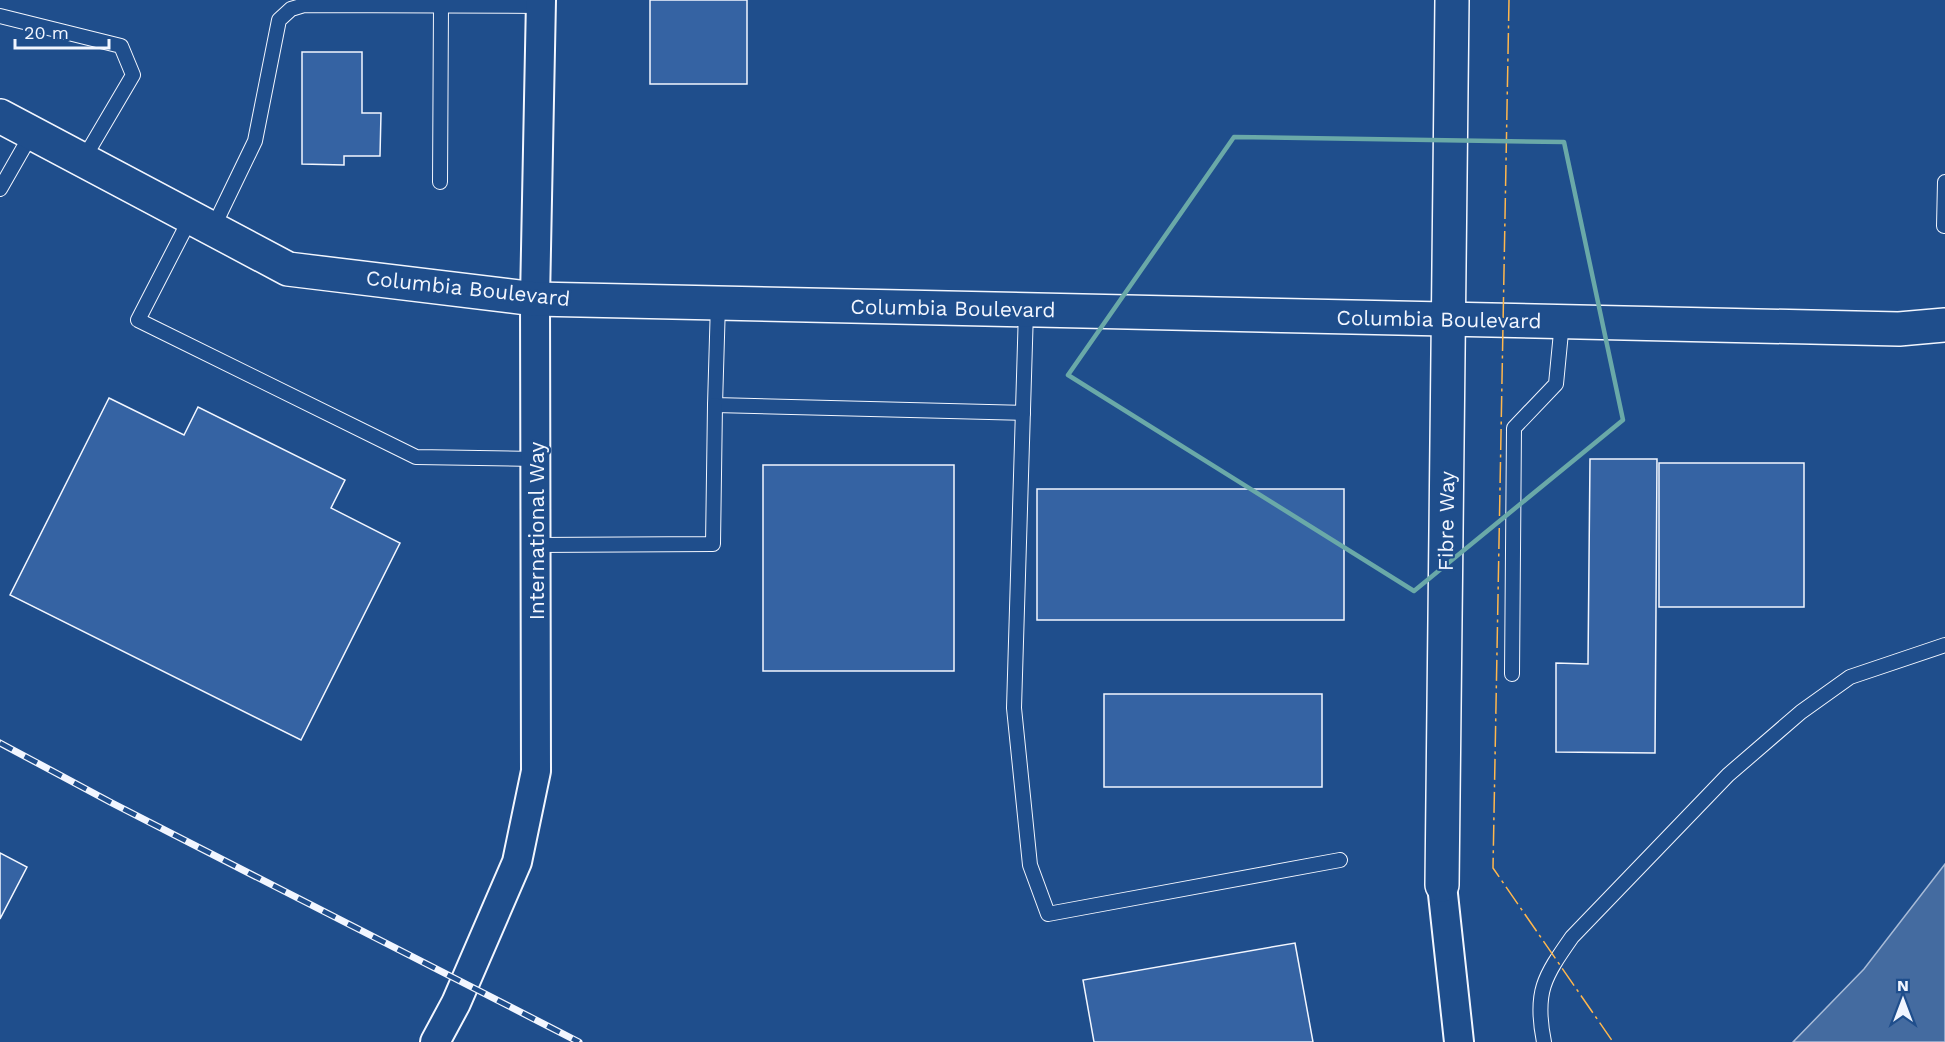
<svg xmlns="http://www.w3.org/2000/svg" width="1945" height="1042" font-family="'Work Sans',sans-serif">
  <rect width="100%" height="100%" fill="#1f4e8c"/>
  <polygon fill="#446ba0" stroke="#a8bbd7" stroke-width="1.5" points="1945,864 1945,1042 1793,1042 1864,969"/>
  <g fill="#3563a3" stroke="#f2f6ff" stroke-width="1.5">
    <rect x="650" y="0" width="97" height="84"/>
    <polygon points="302,52 362,52 362,113 381,113 380,156 344,156 344,165 302,164"/>
    <polygon points="109,398 184,435 198,407 345,480 331,508 400,543 301,740 10,595"/>
    <polygon points="1590,459 1657,459 1655,753 1556,752 1556,663 1588,664"/>
    <rect x="1659" y="463" width="145" height="144"/>
    <rect x="763" y="465" width="191" height="206"/>
    <rect x="1037" y="489" width="307" height="131"/>
    <rect x="1104" y="694" width="218" height="93"/>
    <polygon points="0,853 27,867 0,919"/>
    <polygon points="1295,943 1313,1042 1094,1042 1083,980"/>
  </g>
  <g fill="none" stroke-linecap="round" stroke-linejoin="round">
    <g stroke="#f2f6ff" stroke-width="16">
      <g id="service">
        <polyline points="0,16 121,46 133,75 83,160"/>
        <polyline points="440,182 441,6"/>
        <polyline points="0,189 32,133"/>
        <polyline points="191,217 138,320 416,457 535,459"/>
        <polyline points="1944,226 1945,182"/>
        <polyline points="213,228 255,141 279,20 291,9 304,5 541,6"/>
        <polyline points="718,303 715,405 1023,413"/>
        <polyline points="1026,310 1014,708 1030,865 1048,914 1340,860"/>
        <polyline points="536,545 713,544 715,405"/>
        <polyline points="1512,674 1514,428 1556,384 1562,322"/>
        <path d="M 1544,1042 C 1534,992 1544,977 1572,937 L 1728,775 L 1801,712 L 1850,677 L 1945,645"/>
      </g>
    </g>
    <g stroke="#f2f6ff" stroke-width="32">
      <g id="minor">
        <polyline points="1442,885 1459,1042"/>
        <polyline points="435,1042 456,1003 517,862 536,771 535,299 541,0"/>
      </g>
    </g>
    <g stroke="#f2f6ff" stroke-width="36">
      <g id="tertiary">
        <polyline points="0,116 288,269 535,299 1899,329 1945,325"/>
        <polyline points="1442,885 1452,0"/>
      </g>
    </g>
    <use href="#service" stroke="#1f4e8c" stroke-width="14"/>
    <use href="#minor" stroke="#1f4e8c" stroke-width="28"/>
    <use href="#tertiary" stroke="#1f4e8c" stroke-width="33"/>
    <g stroke="#f2f6ff" stroke-width="7">
      <polyline id="rail" points="0,743 112,803 579,1042"/>
    </g>
    <use href="#rail" stroke="#1f4e8c" stroke-width="4.5" stroke-dasharray="14" stroke-linecap="butt"/>
    <polyline stroke="#ffb74d" stroke-width="1.5" stroke-dasharray="21 4.5 3 4.5" stroke-linecap="butt" points="1509,0 1493,868 1613,1042"/>
  </g>
  <path fill="none" stroke="#6aa9a8" stroke-width="4.5" stroke-linejoin="round" d="M 1234,137 L 1564,142 L 1623,420 L 1414,591 L 1068,375 Z"/>
  <g text-anchor="middle" dominant-baseline="central" stroke-width="4.5" stroke-linejoin="round" paint-order="stroke">
    <g font-size="21" fill="#f2f6ff" stroke="#1f4e8c">
      <text transform="translate(468 288) rotate(6)">Columbia Boulevard</text>
      <text transform="translate(953 308) rotate(1)">Columbia Boulevard</text>
      <text transform="translate(1439 319) rotate(1)">Columbia Boulevard</text>
      <text transform="translate(1446 521) rotate(-89)">Fibre Way</text>
      <text transform="translate(536 531) rotate(-90)">International Way</text>
    </g>
  </g>
  <g transform="translate(1903 1000)" stroke="#1f4e8c" stroke-width="4.5" paint-order="stroke">
  <path d="M0-4.5L10 22L0 15L-10 22Z" fill="#f2f6ff"/>
  <text y="-9" font-size="16" font-weight="bold" text-anchor="middle" fill="#f2f6ff">N</text>
  </g>
  <path d="M15 39v9h94v-9" fill="none" stroke="#f2f6ff" stroke-width="3"/>
  <text x="24" y="39" font-size="18" fill="#f2f6ff" stroke="#1f4e8c" stroke-width="4.5" paint-order="stroke">20 m</text>
</svg>
